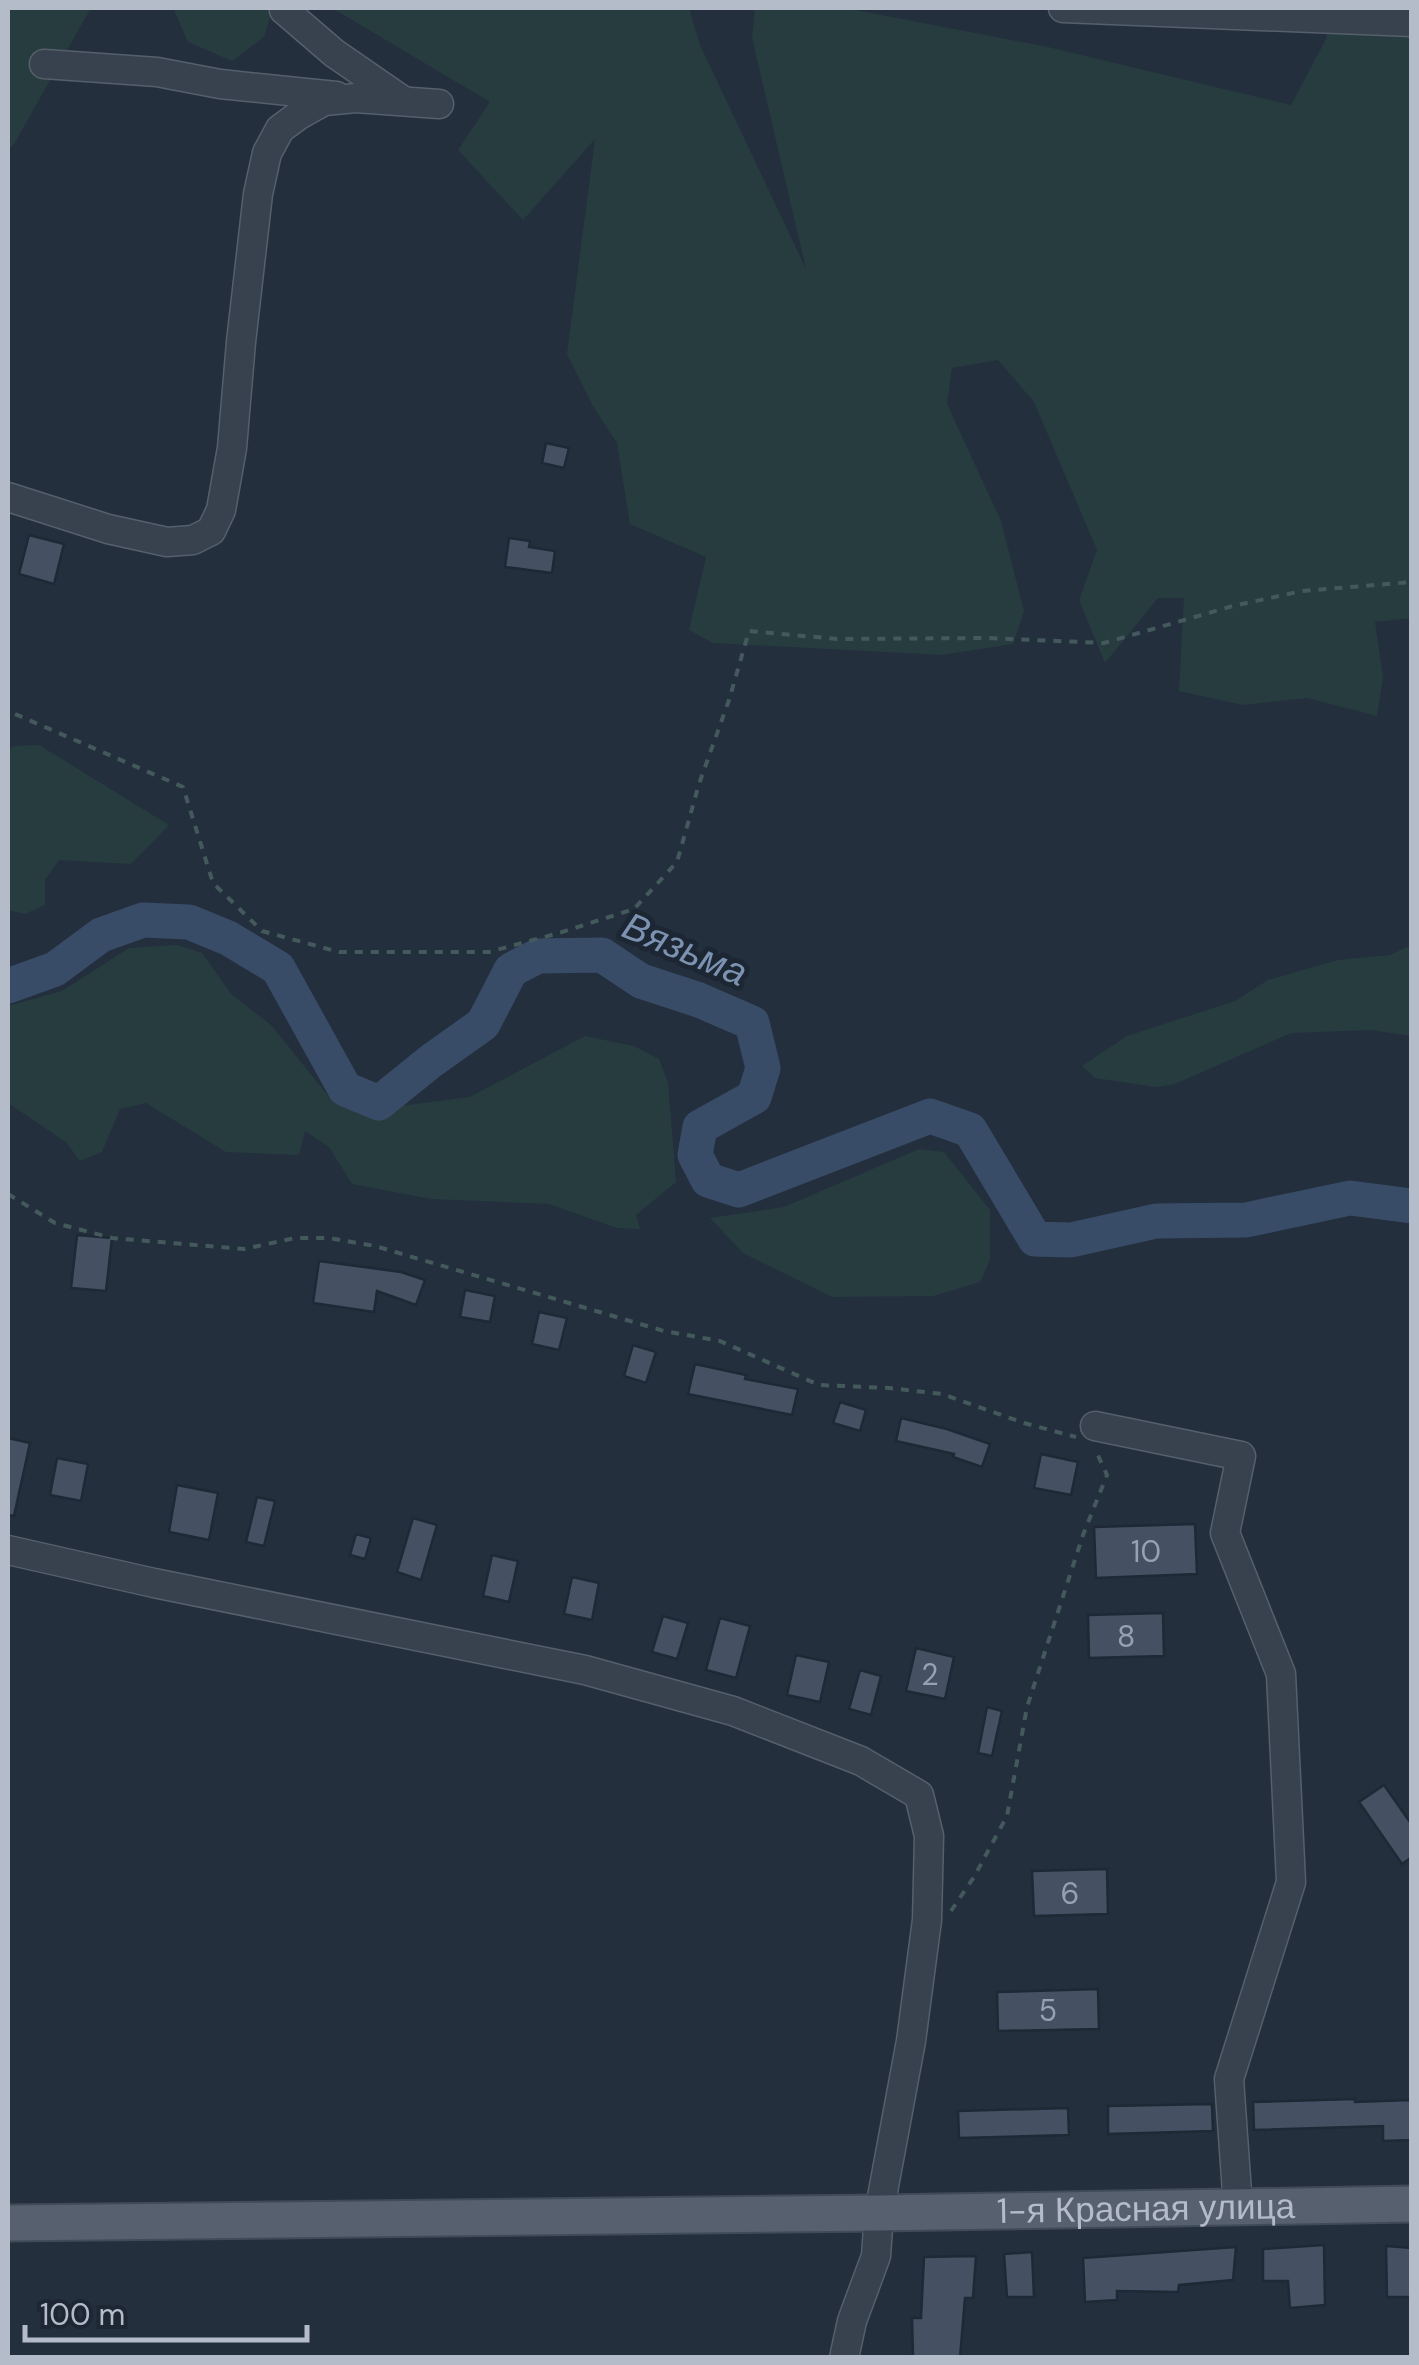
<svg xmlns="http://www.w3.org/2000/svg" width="1419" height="2365" font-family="'DM Sans',sans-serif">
  <rect width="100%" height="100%" fill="#242f3e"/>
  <g fill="#263c3f">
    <polygon points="8,8 91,8 14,144 8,150"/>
    <polygon points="173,8 273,8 264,37 232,61 188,42"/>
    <polygon points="332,8 689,8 700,45 806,269 752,38 755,8 845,8 1048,47 1291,105 1326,39 1329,8 1411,8 1412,618 1375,622 1383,678 1377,716 1307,698 1243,705 1179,691 1184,598 1158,598 1105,663 1079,600 1097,550 1034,402 998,360 952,368 947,404 1001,521 1024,611 1013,644 942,655 713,643 689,630 706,557 630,524 617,443 593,406 567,354 595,139 523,220 458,150 490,102"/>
    <polygon points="39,745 169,825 131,864 59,860 45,880 45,905 25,914 8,910 8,751 14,746"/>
    <polygon points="177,945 202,953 231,994 271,1025 335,1104 385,1108 470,1097 585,1036 634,1046 659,1059 668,1082 676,1182 636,1215 640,1229 617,1228 549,1204 431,1199 352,1184 329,1147 305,1131 299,1155 226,1152 146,1103 120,1109 102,1152 80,1161 66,1142 8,1103 8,1006 62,991 129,948"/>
    <polygon points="1411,945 1411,1036 1371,1030 1291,1033 1175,1084 1156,1087 1095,1078 1082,1066 1127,1036 1235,1001 1268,980 1338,960 1390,955"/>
    <polygon points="919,1149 944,1152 990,1210 990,1260 980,1282 933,1296 832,1297 743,1253 710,1218 784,1207"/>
  </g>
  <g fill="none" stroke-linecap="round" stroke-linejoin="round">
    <polyline stroke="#394c67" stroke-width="35" points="8,986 55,969 101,935 143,920 189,922 228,938 278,968 345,1089 379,1103 431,1061 483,1024 511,970 538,956 602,955 641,981 699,1000 752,1023 763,1068 754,1097 700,1127 695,1155 708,1180 739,1190 930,1116 970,1130 1035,1239 1071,1240 1156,1221 1246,1220 1350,1198 1412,1206"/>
  </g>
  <g fill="#455162" stroke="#1f2835" stroke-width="2.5">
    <polygon points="546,443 569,448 564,468 542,463"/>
    <polygon points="29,535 64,544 54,584 19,574"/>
    <polygon points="509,538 530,541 529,547 555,551 552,573 505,567"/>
    <polygon points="77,1235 112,1238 106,1291 71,1288"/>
    <polygon points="319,1261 401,1272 425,1280 416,1305 377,1291 374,1312 313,1303"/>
    <polygon points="465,1290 495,1296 490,1322 460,1317"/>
    <polygon points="539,1312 567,1318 559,1350 532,1344"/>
    <polygon points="633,1345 656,1352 646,1383 624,1376"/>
    <polygon points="695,1364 746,1375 745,1379 798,1389 792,1415 688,1394"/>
    <polygon points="840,1402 866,1410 860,1431 833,1423"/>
    <polygon points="901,1418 947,1429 990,1444 982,1467 953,1457 954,1454 896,1441"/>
    <polygon points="8,1438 30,1443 14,1516 8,1515"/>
    <polygon points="1041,1454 1078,1462 1071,1495 1034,1488"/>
    <polygon points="57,1458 88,1464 81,1501 50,1495"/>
    <polygon points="177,1485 218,1493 209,1540 169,1532"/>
    <polygon points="257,1497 275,1501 264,1546 246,1542"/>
    <polygon points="413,1518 437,1525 421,1580 397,1572"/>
    <polygon points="1195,1524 1197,1574 1096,1578 1094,1527"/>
    <polygon points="356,1534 371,1538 365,1559 350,1555"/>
    <polygon points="492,1555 518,1561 509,1602 483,1596"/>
    <polygon points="572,1577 599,1583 592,1620 564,1614"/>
    <polygon points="1163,1613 1164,1656 1089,1658 1088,1615"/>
    <polygon points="663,1616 688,1623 677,1659 652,1652"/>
    <polygon points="720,1618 750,1626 736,1678 706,1670"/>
    <polygon points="916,1648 954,1657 945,1699 906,1691"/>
    <polygon points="796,1655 829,1662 820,1702 787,1695"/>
    <polygon points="860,1670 881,1676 871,1715 849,1709"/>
    <polygon points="987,1707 1002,1711 992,1756 978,1753"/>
    <polygon points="1384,1785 1412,1825 1412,1857 1402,1864 1359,1802"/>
    <polygon points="1107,1869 1108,1914 1034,1916 1032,1871"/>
    <polygon points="1098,1989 1099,2029 998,2031 997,1992"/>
    <polygon points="1355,2099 1355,2102 1412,2100 1412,2140 1383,2141 1383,2126 1254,2130 1253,2102"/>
    <polygon points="1212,2104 1213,2131 1108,2134 1108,2106"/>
    <polygon points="1068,2108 1069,2135 959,2138 958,2111"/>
    <polygon points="1324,2245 1325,2305 1290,2308 1288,2281 1263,2281 1263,2249"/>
    <polygon points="1386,2246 1412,2248 1412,2297 1387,2297"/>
    <polygon points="1236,2247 1233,2280 1179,2285 1178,2292 1117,2291 1117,2300 1085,2302 1083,2258"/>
    <polygon points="1032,2252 1034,2297 1007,2297 1004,2254"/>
    <polygon points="976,2256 973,2298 965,2298 960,2358 913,2358 912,2318 921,2318 924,2257"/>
  </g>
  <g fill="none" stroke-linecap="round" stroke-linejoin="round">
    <g stroke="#565f6c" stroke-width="31">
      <g id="minor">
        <polyline points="1063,8 1412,22"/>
        <polyline points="284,10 334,53 402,100"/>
        <polyline points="44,64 157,72 220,84 336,96"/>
        <polyline points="8,497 108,529 167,542 193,540 211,531 221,510 232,448 241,342 258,194 267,153 280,129 299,115 324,101 356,98 439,104"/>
        <polyline points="1095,1426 1241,1456 1225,1533 1281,1674 1291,1882 1229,2079 1238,2207"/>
        <polyline points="8,1550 154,1583 585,1670 733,1711 861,1761 919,1795 929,1836 927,1920 911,2041 879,2213 876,2256 852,2321 844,2358"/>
      </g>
    </g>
    <g stroke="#414a57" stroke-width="39">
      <g id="major">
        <path id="s1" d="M 8,2223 L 879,2213 L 1412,2204"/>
      </g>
    </g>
    <g stroke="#44595c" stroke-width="4" stroke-dasharray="8 8" stroke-linecap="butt">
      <polyline points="15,714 183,787 213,883 262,931 339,952 489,952 559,933 634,909 677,862 699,784 729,700 749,631 837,639 987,638 1104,643 1233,606 1302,591 1412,582"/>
      <polyline points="8,1194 55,1223 112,1238 244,1249 295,1238 329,1238 375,1246 664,1331 720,1341 819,1385 889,1388 942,1394 1024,1423 1076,1437"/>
      <polyline points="951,1911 974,1877 1007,1816 1027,1707 1083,1535 1107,1475 1095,1449"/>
    </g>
    <use href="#minor" stroke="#38414e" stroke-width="28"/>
    <use href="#major" stroke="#56606e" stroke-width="35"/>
  </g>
  <g text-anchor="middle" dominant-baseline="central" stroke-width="10" stroke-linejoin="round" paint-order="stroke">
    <g font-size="30" fill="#98a1af">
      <text x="1146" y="1551">10</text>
      <text x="1126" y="1636">8</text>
      <text x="930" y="1674">2</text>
      <text x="1070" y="1893">6</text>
      <text x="1048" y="2010">5</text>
    </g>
    <g font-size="35" fill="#b4bcc9" stroke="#1d2633">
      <text stroke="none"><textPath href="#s1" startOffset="1138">1-я Красная улица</textPath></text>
    </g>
    <g font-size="38" font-style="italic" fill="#7c92b1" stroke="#1d2633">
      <text transform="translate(685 949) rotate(23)">Вязьма</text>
    </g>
  </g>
  <rect width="1419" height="2365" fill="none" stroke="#b4bcc9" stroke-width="20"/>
  <path d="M25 2325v15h282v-15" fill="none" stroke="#b4bcc9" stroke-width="5"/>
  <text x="40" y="2325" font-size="30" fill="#b4bcc9" stroke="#1d2633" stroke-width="8" paint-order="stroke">100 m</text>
</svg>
